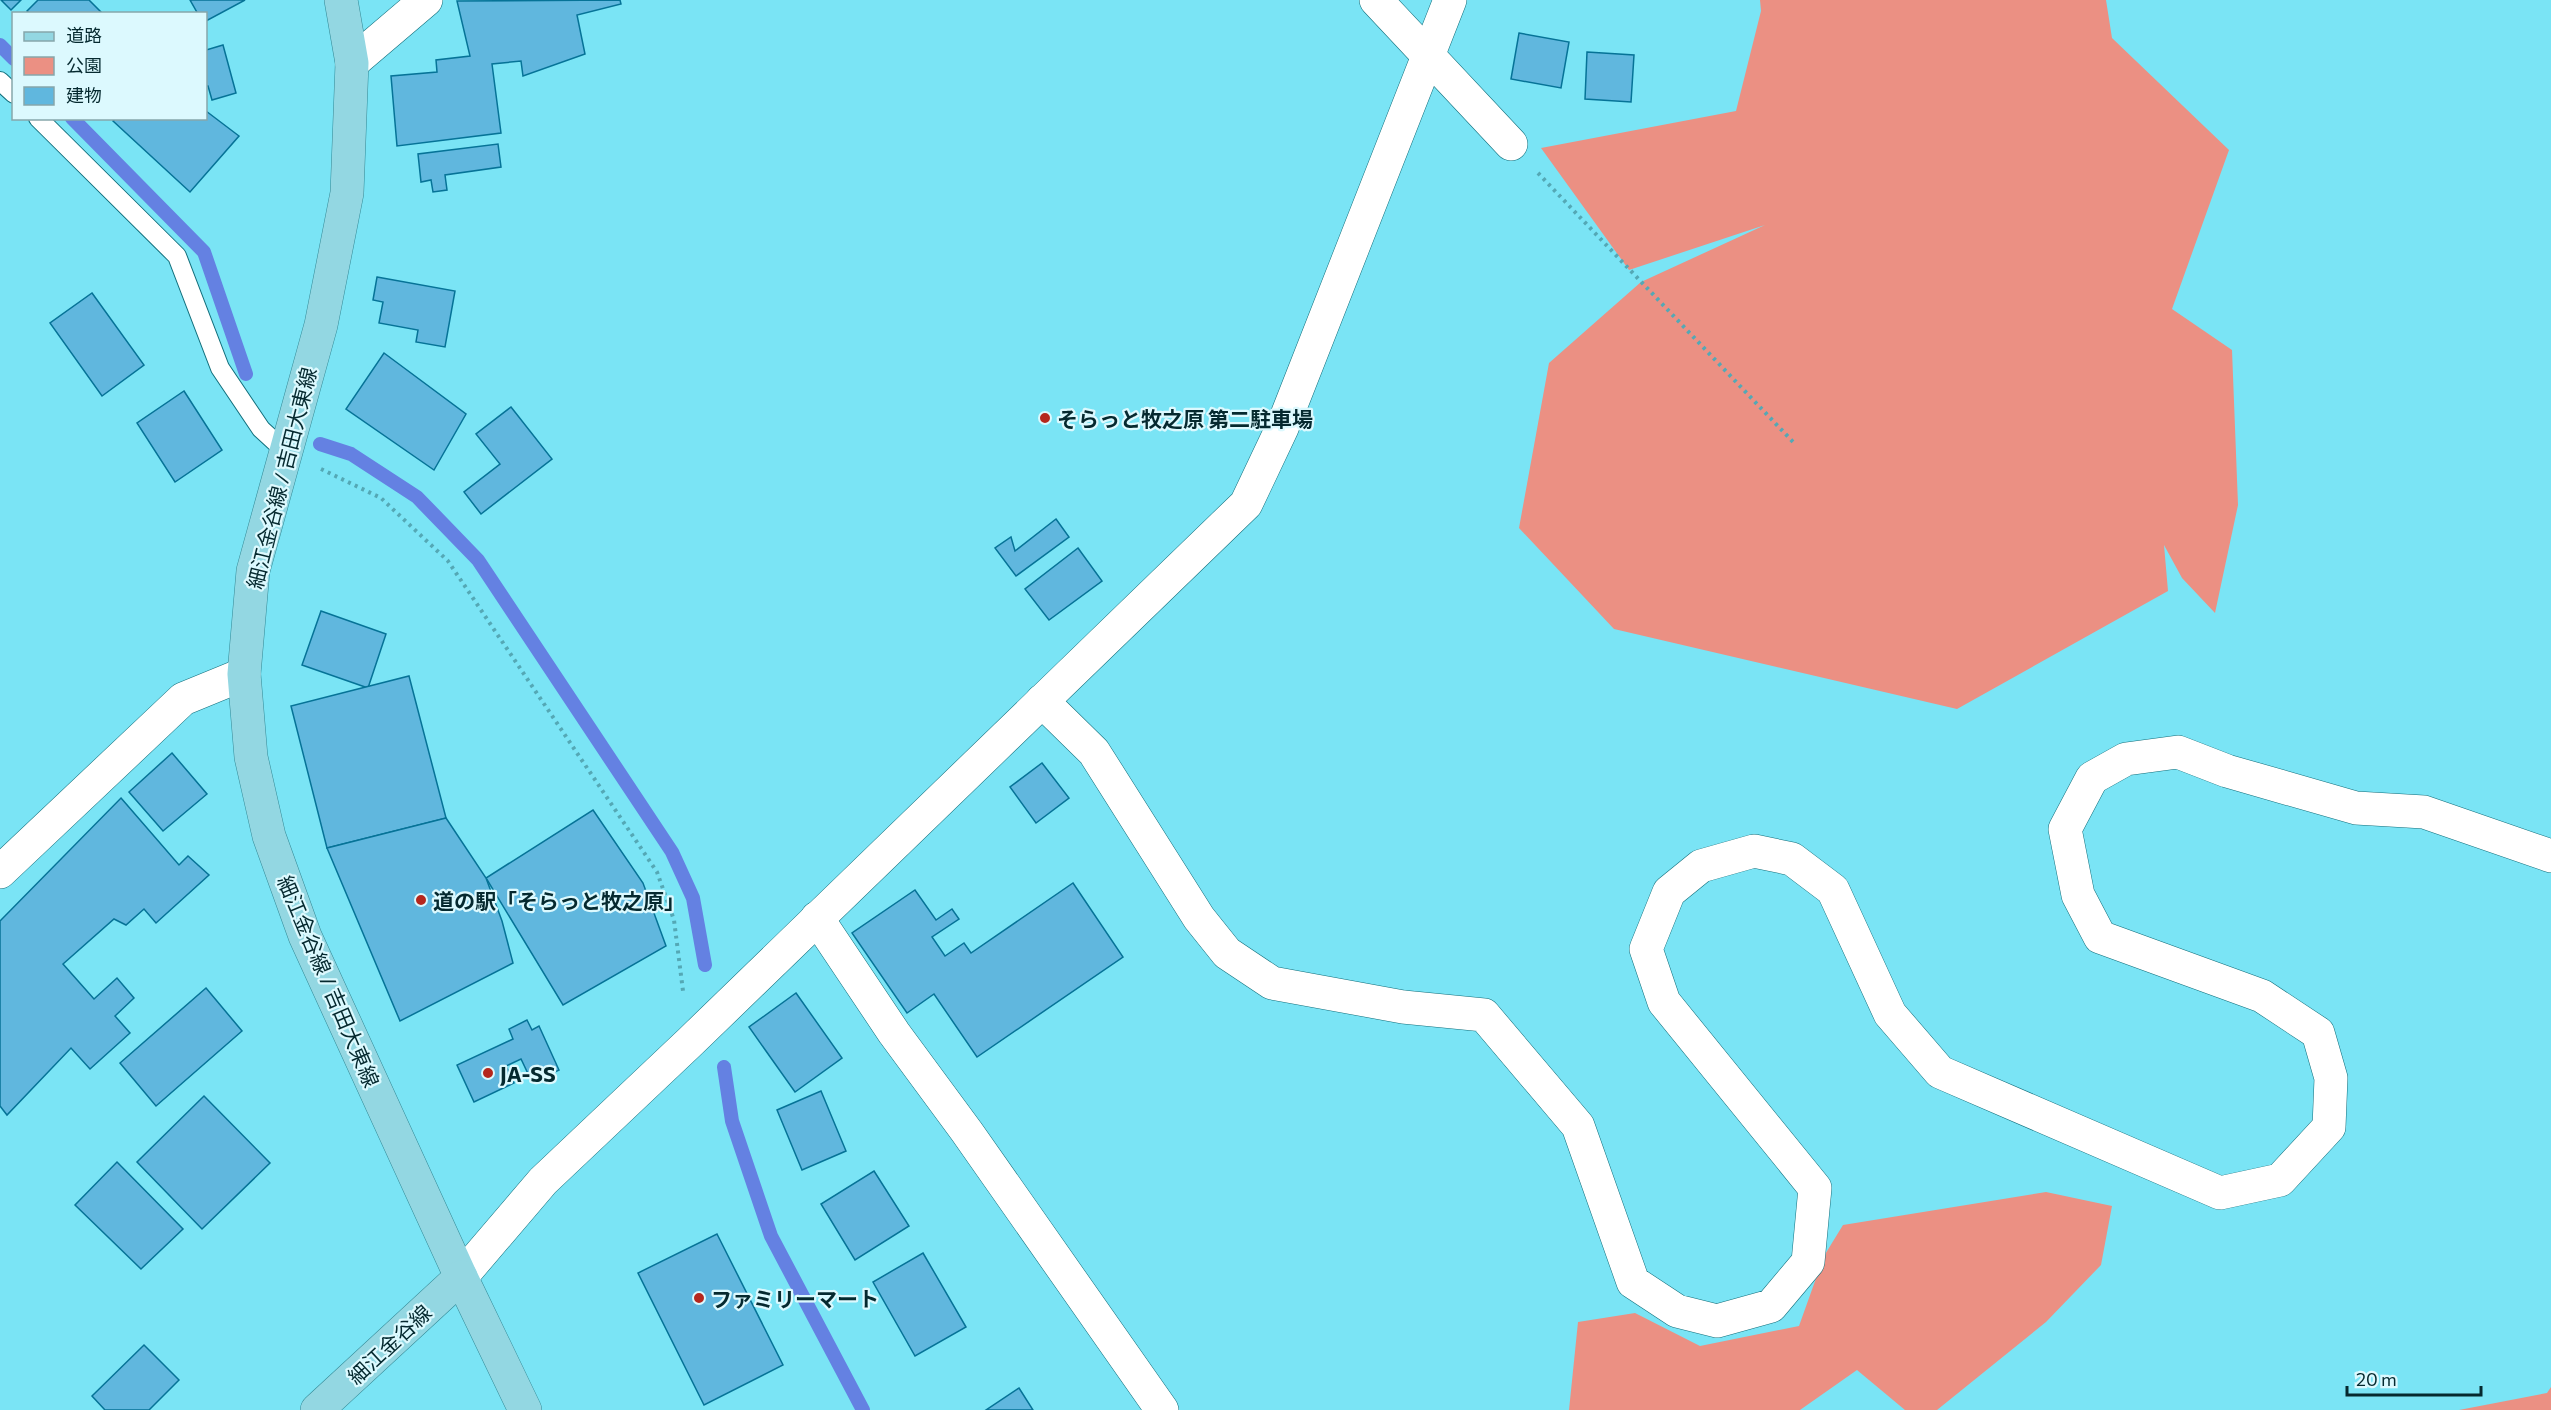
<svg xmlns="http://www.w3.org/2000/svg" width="2551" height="1410" font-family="Commissioner,'Noto Sans JP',sans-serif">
  <rect width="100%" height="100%" fill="#7ae4f5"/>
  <g fill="#eb9083">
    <polygon points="1760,0 2106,0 2112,38 2229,150 2172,309 2232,350 2238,505 2215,613 2182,578 2164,545 2168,591 1957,709 1614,629 1519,528 1549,363 1641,282 1765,225 1629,270 1541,148 1736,111 1761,11"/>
    <polygon points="2046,1192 2112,1206 2101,1265 2046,1322 1937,1410 1905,1410 1857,1370 1800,1410 1569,1410 1578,1322 1635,1313 1700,1346 1799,1326 1824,1256 1843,1225"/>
    <polygon points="2551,1387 2551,1410 2459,1410 2547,1393"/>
  </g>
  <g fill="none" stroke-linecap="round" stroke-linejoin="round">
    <g stroke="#6481e2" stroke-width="14">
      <polyline points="0,45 14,59"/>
      <polyline points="72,118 204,252 246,374"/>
      <polyline points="320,444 351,454 417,497 478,560 672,852 693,898 705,965"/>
      <polyline points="724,1067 732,1121 771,1236 863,1410"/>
    </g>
  </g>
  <g fill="#60b7de" stroke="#067397" stroke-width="1.5">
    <polygon points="1,0 21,0 11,10"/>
    <polygon points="38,0 89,0 103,14 30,14 27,11"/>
    <polygon points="190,0 245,0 206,21 206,14 198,14"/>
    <polygon points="620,0 621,4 577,15 585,54 523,76 521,61 492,64 501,133 397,146 391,76 437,72 436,60 470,56 457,1"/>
    <polygon points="1519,33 1569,42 1561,88 1511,79"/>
    <polygon points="223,45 236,93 212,100 208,86 206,86 206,50"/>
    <polygon points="1587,52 1634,55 1631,102 1585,99"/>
    <polygon points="206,111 239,136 190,192 113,121 116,118 206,118"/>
    <polygon points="498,144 501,167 445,175 447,190 433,192 431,180 421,182 418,154"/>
    <polygon points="377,277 455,291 445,347 416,342 418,330 379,323 383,302 373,300"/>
    <polygon points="92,293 144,365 102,396 50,323"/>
    <polygon points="384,353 466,414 434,470 346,409"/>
    <polygon points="184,391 222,450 175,482 137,423"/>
    <polygon points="511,407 552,459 481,514 464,492 500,464 476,434"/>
    <polygon points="1056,519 1069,537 1016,576 995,548 1011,537 1015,551"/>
    <polygon points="1078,548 1102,581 1049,620 1025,589"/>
    <polygon points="321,611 386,634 368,688 302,665"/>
    <polygon points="409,676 446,818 327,848 291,706"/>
    <polygon points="172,753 207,794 163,831 129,792"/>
    <polygon points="1042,763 1069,798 1036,823 1010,787"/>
    <polygon points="121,798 179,865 188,856 209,875 156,923 144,909 126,925 114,919 63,964 94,999 117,978 134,998 115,1016 130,1033 90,1069 71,1048 7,1115 0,1106 0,921"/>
    <polygon points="593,810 643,883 666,946 563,1005 486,878"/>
    <polygon points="446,818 486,878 502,921 513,963 400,1021 327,848"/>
    <polygon points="1073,883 1123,957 977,1057 934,994 907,1013 852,933 915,890 936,920 952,909 959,919 932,937 945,956 964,943 971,953"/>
    <polygon points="206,988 242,1031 156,1106 120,1063"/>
    <polygon points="796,993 842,1058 795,1092 749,1027"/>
    <polygon points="527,1020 532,1030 539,1026 559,1070 532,1082 521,1059 506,1066 514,1083 474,1102 457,1065 513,1039 509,1029"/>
    <polygon points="821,1091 846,1151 802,1170 777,1110"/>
    <polygon points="204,1096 270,1163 202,1229 137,1162"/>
    <polygon points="117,1162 183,1229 141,1269 75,1205"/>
    <polygon points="874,1171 909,1226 855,1260 821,1204"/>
    <polygon points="717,1234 783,1365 704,1405 638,1273"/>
    <polygon points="923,1253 966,1327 915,1356 873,1282"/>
    <polygon points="144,1345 179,1380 149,1410 105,1410 92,1396"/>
    <polygon points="1019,1388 1033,1410 986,1410"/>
  </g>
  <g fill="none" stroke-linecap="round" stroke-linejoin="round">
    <g stroke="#116e7b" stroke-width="20">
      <g id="lane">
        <polyline points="0,81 14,94"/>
        <polyline points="38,118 177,256 220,368 261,429 286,452"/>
      </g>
    </g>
    <g stroke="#116e7b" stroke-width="34">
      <g id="street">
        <polyline points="1376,0 1511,144"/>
        <polyline points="352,63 426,0"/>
        <polyline points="1042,701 1094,752 1199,918 1227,953 1272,983 1403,1007 1484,1015 1578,1126 1633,1282 1677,1311 1717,1321 1771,1306 1808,1262 1815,1188 1664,1002 1646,949 1669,892 1701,866 1754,851 1792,859 1833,890 1890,1014 1940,1072 2220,1193 2280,1180 2329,1127 2331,1078 2318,1033 2262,996 2100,937 2078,895 2065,829 2092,778 2126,759 2178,752 2227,771 2356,808 2424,812 2551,856"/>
        <polyline points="0,872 183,699 244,674"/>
        <polyline points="817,918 894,1033 967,1132 1162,1410"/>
      </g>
    </g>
    <g stroke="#116e7b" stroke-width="34">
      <polyline id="secondary" points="461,1277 543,1181 690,1042 1246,504 1282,428 1450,0"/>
    </g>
    <g stroke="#328996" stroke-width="34">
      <g id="primary">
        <polyline points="341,0 352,63 347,193 321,325 253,571 244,674 251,757 269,836 305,936 461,1277 525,1410"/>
        <polyline points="317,1410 461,1277"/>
      </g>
    </g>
    <g stroke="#54a8b5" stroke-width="4" stroke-dasharray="3 4.5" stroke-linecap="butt">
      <polyline points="1538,173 1794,443"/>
      <polyline points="321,469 381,498 448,561 657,872 674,920 683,991"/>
    </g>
    <use href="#lane" stroke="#fff" stroke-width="18"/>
    <use href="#street" stroke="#fff" stroke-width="33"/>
    <use href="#secondary" stroke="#fff" stroke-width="33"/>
    <use href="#primary" stroke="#93d7e2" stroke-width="33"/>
  </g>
  <g fill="#b5271d" stroke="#dcf9fe" stroke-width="2">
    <circle cx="1045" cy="418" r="6"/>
    <circle cx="421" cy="900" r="6"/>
    <circle cx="488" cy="1073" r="6"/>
    <circle cx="699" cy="1298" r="6"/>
  </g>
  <g text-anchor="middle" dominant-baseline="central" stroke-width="4.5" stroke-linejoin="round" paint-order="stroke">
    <g font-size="21" font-weight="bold" fill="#05292f" stroke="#dcf9fe" text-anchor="start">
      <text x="1057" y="418">そらっと牧之原 第二駐車場</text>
      <text x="433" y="900">道の駅「そらっと牧之原」</text>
      <text x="500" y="1073">JA-SS</text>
      <text x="711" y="1298">ファミリーマート</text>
    </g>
    <g font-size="21" fill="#05292f" stroke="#dcf9fe">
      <text transform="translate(281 478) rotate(-76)">細江金谷線 / 吉田大東線</text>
      <text transform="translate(329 981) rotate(67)">細江金谷線 / 吉田大東線</text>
      <text transform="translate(389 1344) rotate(-43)">細江金谷線</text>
    </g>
  </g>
  <rect x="12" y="12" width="195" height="108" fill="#dcf9fe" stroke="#86a6ab" stroke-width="1.5"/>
  <rect x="24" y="32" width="30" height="9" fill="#93d7e2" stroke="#86a6ab" stroke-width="1.5"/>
  <text x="66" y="42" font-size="18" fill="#05292f">道路</text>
  <rect x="24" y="57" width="30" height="18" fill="#eb9083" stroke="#86a6ab" stroke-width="1.5"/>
  <text x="66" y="72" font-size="18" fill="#05292f">公園</text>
  <rect x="24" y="87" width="30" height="18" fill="#60b7de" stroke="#86a6ab" stroke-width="1.5"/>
  <text x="66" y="102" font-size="18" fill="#05292f">建物</text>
  <path d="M2347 1386v9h134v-9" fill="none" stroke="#05292f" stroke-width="3"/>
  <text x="2356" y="1386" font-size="18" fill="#05292f" stroke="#dcf9fe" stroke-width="4.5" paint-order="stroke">20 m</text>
</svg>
